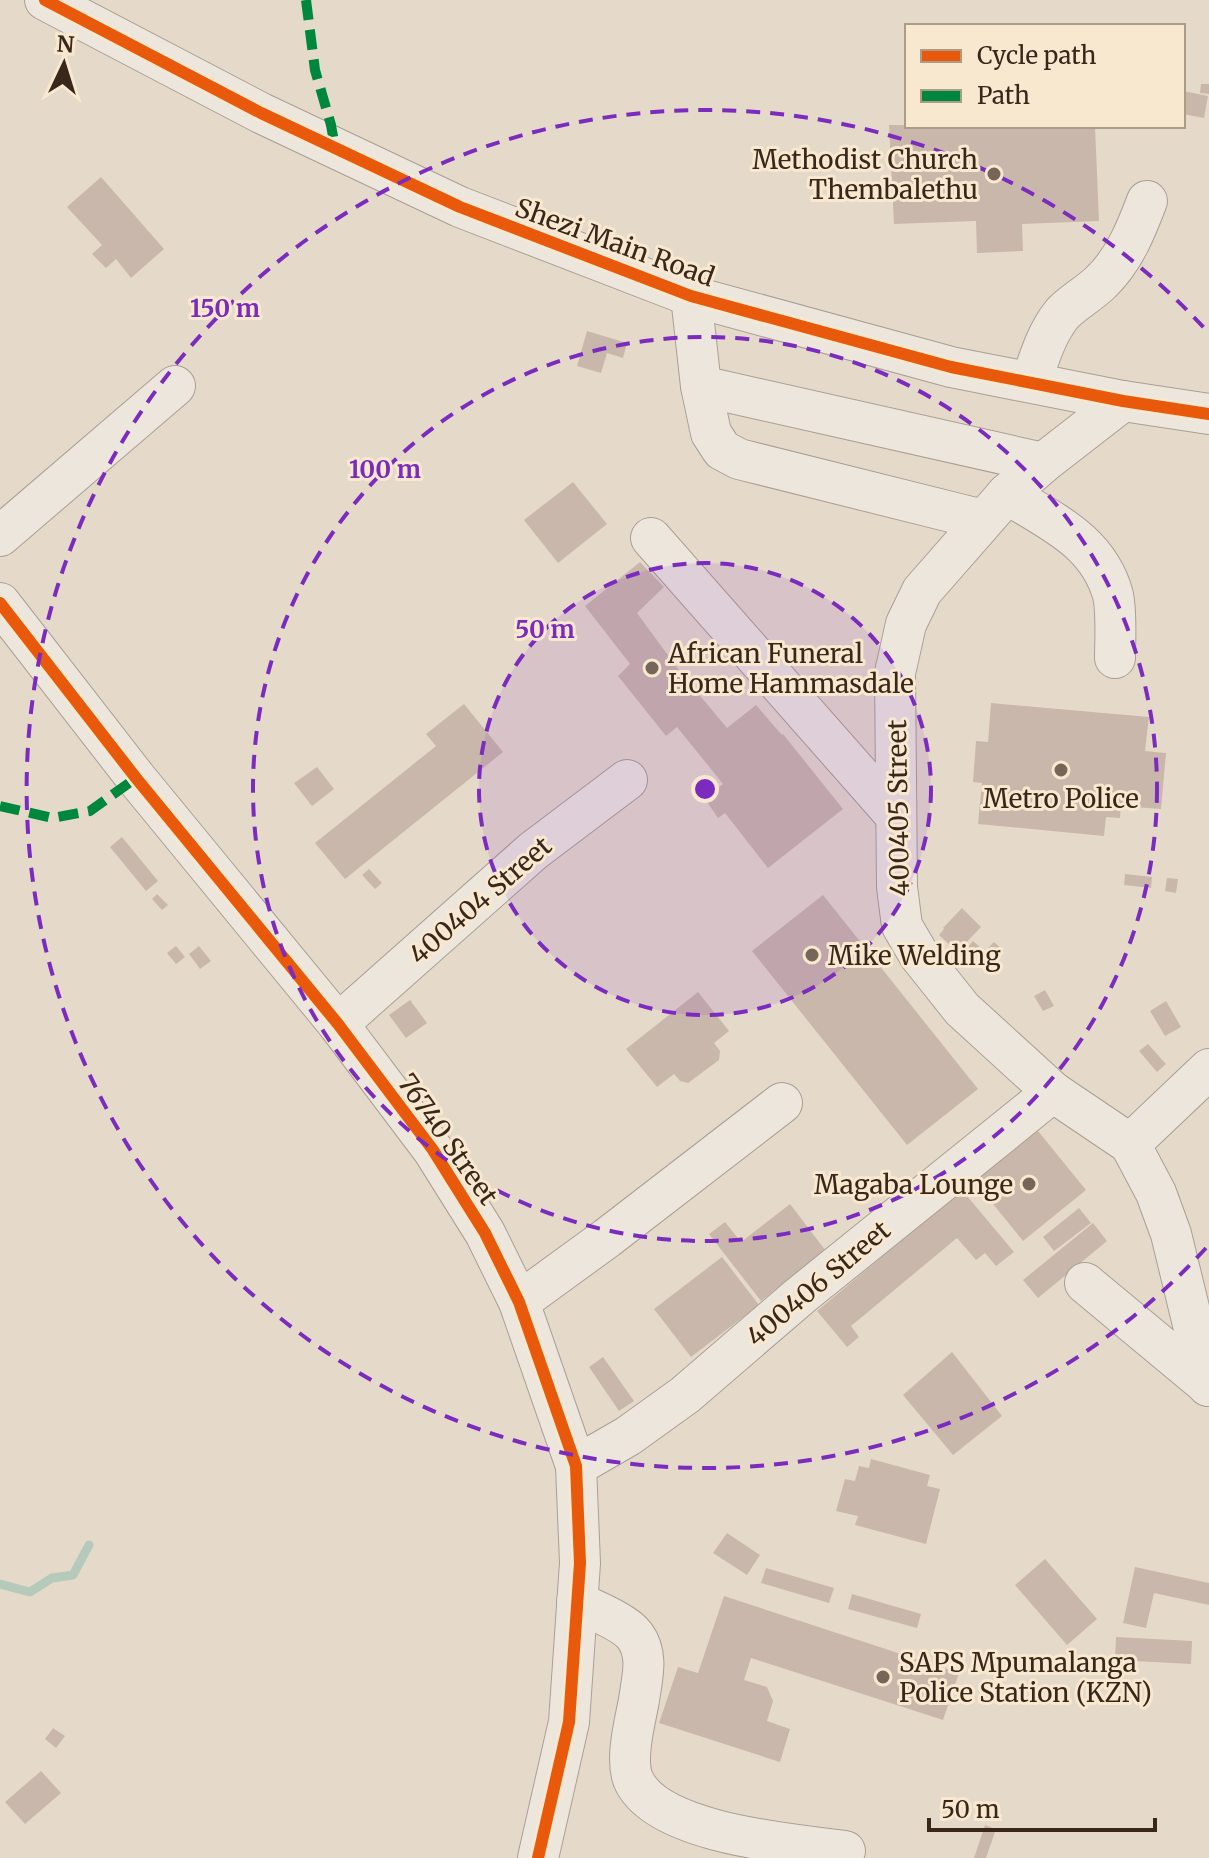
<svg xmlns="http://www.w3.org/2000/svg" width="1209" height="1858" font-family="Merriweather,serif">
  <rect width="100%" height="100%" fill="#e5daca"/>
  <g fill="none" stroke-linecap="round" stroke-linejoin="round">
    <polyline stroke="#b6cabc" stroke-width="9" points="0,1584 30,1592 52,1578 73,1575 89,1545"/>
  </g>
  <g fill="#cab7ab">
    <polygon points="1201,84 1209,84 1209,94 1200,93"/>
    <polygon points="1183,91 1208,96 1204,118 1183,114"/>
    <polygon points="889,125 975,126 976,127 1095,126 1099,221 1022,224 1023,251 977,253 976,221 894,224"/>
    <polygon points="101,177 164,249 131,278 116,259 106,268 92,254 102,245 67,207"/>
    <polygon points="587,331 627,343 623,358 607,353 601,373 577,366"/>
    <polygon points="573,482 607,524 558,563 524,520"/>
    <polygon points="640,562 664,587 637,613 681,673 727,728 756,705 782,735 783,734 843,809 768,868 725,813 718,818 705,799 723,784 677,727 666,736 618,676 630,664 585,606"/>
    <polygon points="991,703 1149,717 1145,751 1166,753 1161,809 1121,806 1120,818 1106,817 1104,836 978,824 982,783 973,782 976,741 988,742"/>
    <polygon points="464,704 503,752 345,879 315,843 436,746 426,734"/>
    <polygon points="317,767 334,789 312,806 294,783"/>
    <polygon points="122,837 158,881 146,891 110,847"/>
    <polygon points="369,869 382,883 375,889 362,875"/>
    <polygon points="1125,874 1152,877 1151,888 1124,885"/>
    <polygon points="1167,878 1178,879 1176,893 1165,891"/>
    <polygon points="157,894 168,905 162,910 152,899"/>
    <polygon points="823,895 978,1089 907,1145 752,951"/>
    <polygon points="962,908 981,927 963,946 961,945 955,950 939,935 944,929 943,928"/>
    <polygon points="973,941 982,949 967,966 958,958"/>
    <polygon points="994,942 1004,951 988,968 978,958"/>
    <polygon points="176,946 185,957 176,964 167,953"/>
    <polygon points="199,946 211,961 200,969 189,954"/>
    <polygon points="1045,990 1054,1006 1043,1011 1034,996"/>
    <polygon points="698,992 729,1031 714,1043 720,1051 719,1060 688,1083 680,1081 674,1074 657,1087 626,1049"/>
    <polygon points="410,1000 427,1023 406,1038 389,1015"/>
    <polygon points="1166,1001 1181,1027 1165,1036 1150,1011"/>
    <polygon points="1148,1044 1166,1064 1157,1072 1139,1051"/>
    <polygon points="1034,1126 1086,1190 1023,1241 971,1177"/>
    <polygon points="962,1190 1014,1252 996,1266 985,1253 976,1260 957,1238 851,1326 859,1337 847,1347 817,1311"/>
    <polygon points="790,1204 826,1251 761,1301 709,1234 725,1222 741,1242"/>
    <polygon points="1079,1208 1091,1223 1054,1251 1043,1237"/>
    <polygon points="1093,1223 1107,1241 1038,1298 1023,1280"/>
    <polygon points="722,1257 759,1305 691,1357 654,1309"/>
    <polygon points="952,1352 1002,1416 953,1455 903,1395"/>
    <polygon points="603,1357 634,1401 619,1411 589,1367"/>
    <polygon points="871,1459 930,1475 927,1486 940,1489 926,1544 855,1525 858,1516 836,1511 845,1479 855,1481 859,1466 869,1468"/>
    <polygon points="727,1533 760,1555 747,1575 713,1553"/>
    <polygon points="1045,1559 1097,1619 1067,1645 1015,1585"/>
    <polygon points="1135,1567 1209,1583 1209,1605 1154,1593 1146,1628 1123,1623"/>
    <polygon points="766,1568 834,1588 829,1603 761,1583"/>
    <polygon points="852,1594 921,1614 917,1628 848,1609"/>
    <polygon points="724,1596 959,1673 943,1720 751,1658 744,1680 767,1687 773,1701 767,1721 790,1729 780,1762 659,1723 678,1667 698,1673"/>
    <polygon points="1116,1637 1192,1641 1191,1664 1115,1660"/>
    <polygon points="53,1728 65,1736 56,1748 45,1739"/>
    <polygon points="41,1771 61,1793 25,1824 5,1802"/>
    <polygon points="985,1825 996,1829 986,1858 974,1858"/>
  </g>
  <g fill="none" stroke-linecap="round" stroke-linejoin="round">
    <g stroke="#aa9f94" stroke-width="42">
      <g id="minor">
        <polyline points="45,0 261,113 460,207 691,296 951,367 1123,401 1209,414"/>
        <polyline points="691,296 701,386 1043,463"/>
        <path d="M 1031,382 C 1039,359 1046,334 1062,314 C 1073,302 1089,294 1101,282 C 1124,260 1136,230 1147,201"/>
        <polyline points="701,386 711,433 722,450 739,459 983,520"/>
        <polyline points="1123,401 1043,463 1007,494 922,591 906,624 895,673 897,887 902,926 919,955 962,1009 1053,1092 1130,1144 1156,1193 1171,1234 1208,1386"/>
        <path d="M 1007,494 C 1052,522 1098,541 1113,595 C 1117,613 1115,639 1115,658"/>
        <polyline points="0,536 175,386"/>
        <polyline points="651,538 896,816"/>
        <polyline points="0,603 136,778 338,1024 433,1150 485,1233 519,1302 576,1466 580,1563 569,1722 538,1858"/>
        <polyline points="338,1024 533,851 627,780"/>
        <polyline points="1130,1144 1209,1069"/>
        <polyline points="1085,1283 1209,1386"/>
        <polyline points="519,1302 607,1238 782,1103"/>
        <polyline points="576,1466 628,1436 685,1395 800,1296 1053,1092"/>
        <path d="M 577,1602 C 593,1610 625,1622 635,1636 C 649,1655 642,1678 639,1700 C 635,1722 625,1758 633,1779 C 656,1834 793,1844 845,1851"/>
      </g>
    </g>
    <use href="#minor" stroke="#ede6dc" stroke-width="40"/>
    <g stroke="#00873e" stroke-width="10" stroke-dasharray="20 10" stroke-linecap="butt">
      <polyline points="306,0 315,70 331,125 335,148"/>
      <polyline points="0,806 52,818 90,811 136,778"/>
    </g>
    <g stroke="#f8e8cf" stroke-width="17">
      <g id="cycleway">
        <polyline points="45,0 261,113 460,207 691,296 951,367 1123,401 1209,414"/>
        <polyline points="0,603 136,778 338,1024 433,1150 485,1233 519,1302 576,1466 580,1563 569,1722 538,1858"/>
      </g>
    </g>
    <use href="#cycleway" stroke="#e8590c" stroke-width="12"/>
  </g>
  <circle cx="705" cy="789" r="226" fill="#7b2cbf" fill-opacity=".12"/>
  <g fill="none" stroke="#7b2cbf" stroke-width="4" stroke-dasharray="14 10">
    <circle cx="705" cy="789" r="226"/>
    <circle cx="705" cy="789" r="452"/>
    <path d="M1206 1248A679 679 0 1 1 1206 330"/>
  </g>
  <g fill="#756658" stroke="#f8e8cf" stroke-width="3">
    <circle cx="994" cy="174" r="8"/>
    <circle cx="652" cy="668" r="8"/>
    <circle cx="1061" cy="770" r="8"/>
    <circle cx="812" cy="955" r="8"/>
    <circle cx="1029" cy="1184" r="8"/>
    <circle cx="883" cy="1677" r="8"/>
  </g>
  <g text-anchor="middle" dominant-baseline="central" stroke-width="6" stroke-linejoin="round" paint-order="stroke">
    <g font-size="26" fill="#39271b" stroke="#f8e8cf" text-anchor="start">
      <text x="978" y="159" text-anchor="end">Methodist Church<tspan x="978" dy="30">Thembalethu</tspan></text>
      <text x="668" y="653">African Funeral<tspan x="668" dy="30">Home Hammasdale</tspan></text>
      <text x="1061" y="798" text-anchor="middle">Metro Police</text>
      <text x="828" y="955">Mike Welding</text>
      <text x="1013" y="1184" text-anchor="end">Magaba Lounge</text>
      <text x="899" y="1662">SAPS Mpumalanga<tspan x="899" dy="30">Police Station (KZN)</tspan></text>
    </g>
    <g font-size="26" fill="#39271b" stroke="#f8e8cf">
      <text transform="translate(615 242) rotate(20)">Shezi Main Road</text>
      <text transform="translate(898 808) rotate(-91)">400405 Street</text>
      <text transform="translate(480 900) rotate(-41)">400404 Street</text>
      <text transform="translate(448 1139) rotate(55)">76740 Street</text>
      <text transform="translate(818 1283) rotate(-40)">400406 Street</text>
    </g>
  </g>
  <circle cx="705" cy="789" r="12" fill="#7b2cbf" stroke="#f8e8cf" stroke-width="4"/>
  <g font-size="24" text-anchor="middle" font-weight="bold" fill="#7b2cbf" stroke="#f8e8cf" stroke-width="6" stroke-linejoin="round" paint-order="stroke">
    <text x="225" y="317">150 m</text>
    <text x="385" y="478">100 m</text>
    <text x="545" y="638">50 m</text>
  </g>
  <rect x="905" y="24" width="280" height="104" fill="#f8e8cf" stroke="#ac9b87" stroke-width="2"/>
  <rect x="921" y="50" width="40" height="12" fill="#e8590c" stroke="#ac9b87" stroke-width="2"/>
  <text x="977" y="64" font-size="24" fill="#39271b">Cycle path</text>
  <rect x="921" y="90" width="40" height="12" fill="#00873e" stroke="#ac9b87" stroke-width="2"/>
  <text x="977" y="104" font-size="24" fill="#39271b">Path</text>
  <g transform="translate(64 64) rotate(4)" stroke="#f8e8cf" stroke-width="6" paint-order="stroke">
  <path d="M0-6L14 30L0 20L-14 30Z" fill="#39271b"/>
  <text y="-12" font-size="22" font-weight="bold" text-anchor="middle" fill="#39271b">N</text>
  </g>
  <path d="M929 1818v12h226v-12" fill="none" stroke="#39271b" stroke-width="4"/>
  <text x="941" y="1818" font-size="24" fill="#39271b" stroke="#f8e8cf" stroke-width="6" paint-order="stroke">50 m</text>
</svg>
